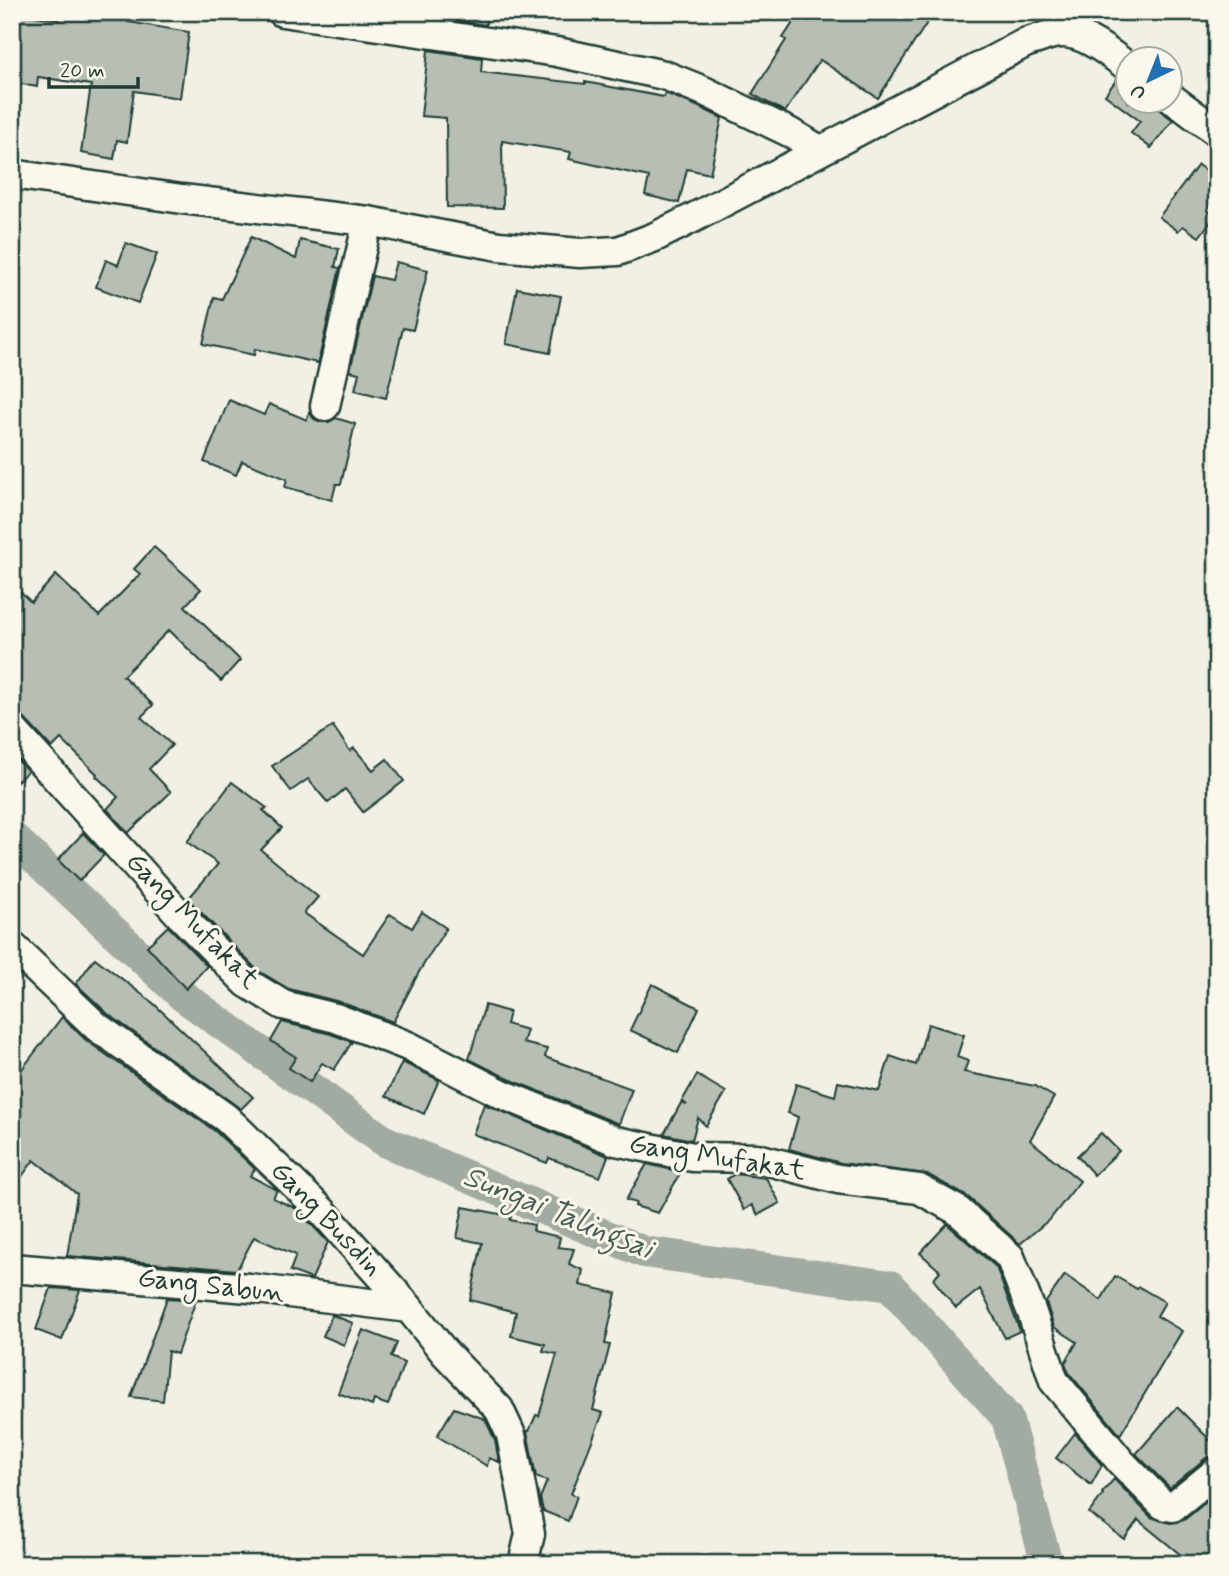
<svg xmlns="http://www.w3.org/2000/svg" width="1229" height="1576" font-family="Mynerve,sans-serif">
  <rect width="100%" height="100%" fill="#f2f0e5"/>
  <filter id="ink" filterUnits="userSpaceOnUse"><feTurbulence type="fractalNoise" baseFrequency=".0143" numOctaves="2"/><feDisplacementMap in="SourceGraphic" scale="14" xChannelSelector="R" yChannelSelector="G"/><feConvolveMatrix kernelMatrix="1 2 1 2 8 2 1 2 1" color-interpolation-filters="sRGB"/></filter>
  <g filter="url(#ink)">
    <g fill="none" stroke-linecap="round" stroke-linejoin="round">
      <polyline stroke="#a2aba1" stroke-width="32" points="12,837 183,996 384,1141 644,1252 890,1286 1007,1418 1047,1564"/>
    </g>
    <g fill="#b7beb3" stroke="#1f3d34" stroke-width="2">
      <polygon points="12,12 59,20 60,12 130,12 128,22 189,32 180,98 134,91 127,142 117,140 114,159 81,153 91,85 38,77 37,87 12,82"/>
      <polygon points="461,12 487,12 486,25 459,21"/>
      <polygon points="800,12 934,12 878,98 820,60 785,112 752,94 786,40 783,38"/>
      <polygon points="428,50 482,58 481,72 585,84 585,82 664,97 665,93 697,106 722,118 710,174 687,169 679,203 645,195 649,177 569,159 571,152 502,141 503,208 447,207 446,118 421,116"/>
      <polygon points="1117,79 1128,83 1128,102 1154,102 1160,110 1173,120 1151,148 1131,133 1140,121 1105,95"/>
      <polygon points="1198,165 1217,179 1217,196 1207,210 1215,216 1199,237 1183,226 1178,231 1159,217"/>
      <polygon points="251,237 296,259 300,240 339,249 335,267 340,268 318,363 255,349 254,355 203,344 214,297 222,299"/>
      <polygon points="126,243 157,254 138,303 96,287 106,260 118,265"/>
      <polygon points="396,262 428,270 413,330 403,328 386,398 355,390 359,373 350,371 372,276 391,280"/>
      <polygon points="517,288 561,296 550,353 506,344"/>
      <polygon points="229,400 264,415 269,404 307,420 309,412 314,419 321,422 329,422 336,418 355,424 341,484 336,484 332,500 285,487 287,479 242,461 236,475 204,462"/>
      <polygon points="154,547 201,589 185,606 240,660 221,681 169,630 123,676 153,705 141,717 172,745 149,769 171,792 128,833 107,809 118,797 96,776 97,774 61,739 52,748 24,718 12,713 12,584 31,602 56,575 99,616 140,574 134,569"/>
      <polygon points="333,726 350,751 354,748 373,770 387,759 404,781 363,812 345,789 328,803 308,779 291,791 272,766"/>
      <polygon points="12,754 28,771 12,786"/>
      <polygon points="232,782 267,808 263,810 282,828 261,850 318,897 304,913 363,954 390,914 412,928 422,912 446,928 419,972 393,1022 340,1002 289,989 257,970 188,899 218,864 187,842"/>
      <polygon points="83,833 104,855 79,881 58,860"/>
      <polygon points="168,926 207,966 186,989 147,946"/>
      <polygon points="95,958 153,1003 253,1097 241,1109 108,1014 76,984"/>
      <polygon points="652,984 699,1008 678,1053 630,1030"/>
      <polygon points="485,1005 509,1012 506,1024 527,1030 523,1043 547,1049 545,1057 632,1089 619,1124 509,1079 469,1059"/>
      <polygon points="62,1017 87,1041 215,1131 255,1169 250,1176 277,1190 273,1198 295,1208 311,1224 328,1242 312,1279 290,1271 296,1255 254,1237 237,1270 67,1256 77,1194 34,1160 12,1190 12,1082"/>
      <polygon points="282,1022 331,1034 352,1042 334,1070 322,1063 310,1082 289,1068 296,1057 271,1041"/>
      <polygon points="928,1024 964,1035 957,1057 968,1061 964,1072 1035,1086 1054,1097 1030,1140 1080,1181 1051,1218 1020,1244 968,1197 927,1174 841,1163 789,1149 798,1117 788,1113 796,1084 835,1096 838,1082 879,1091 890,1056 916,1065"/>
      <polygon points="402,1062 439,1080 424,1114 386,1096"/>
      <polygon points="697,1075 726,1092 706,1126 698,1118 692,1140 664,1134 681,1103 687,1105 682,1101"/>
      <polygon points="484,1104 608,1156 600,1177 549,1158 547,1163 473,1134"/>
      <polygon points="1101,1133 1119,1151 1094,1175 1077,1156"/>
      <polygon points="647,1164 681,1172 658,1213 635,1206 636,1203 626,1200"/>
      <polygon points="735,1174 766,1178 780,1203 758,1215 752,1205 744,1210 727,1179"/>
      <polygon points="463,1207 511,1216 510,1220 534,1225 533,1231 560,1237 558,1247 574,1249 569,1264 583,1270 580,1285 616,1293 605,1344 610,1345 593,1410 603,1413 571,1494 577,1496 568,1521 543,1511 540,1498 547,1481 536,1477 527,1431 529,1431 536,1415 539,1416 557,1354 543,1351 545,1344 511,1336 516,1312 470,1300 482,1243 457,1238"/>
      <polygon points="947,1224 996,1267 1020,1331 1005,1338 980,1289 956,1308 933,1279 940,1271 920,1253"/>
      <polygon points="1065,1275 1101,1300 1115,1276 1137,1289 1139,1287 1165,1302 1157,1316 1182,1331 1120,1435 1069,1373 1065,1363 1077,1342 1054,1327 1046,1302"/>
      <polygon points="51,1288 80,1290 62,1340 36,1330"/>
      <polygon points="167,1298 196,1300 177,1354 168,1351 163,1401 131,1397"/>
      <polygon points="332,1315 353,1323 344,1345 323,1336"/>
      <polygon points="363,1330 397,1343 391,1357 404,1363 388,1405 374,1400 372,1406 338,1393"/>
      <polygon points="1177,1407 1217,1447 1217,1455 1206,1458 1170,1488 1136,1454"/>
      <polygon points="454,1408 485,1419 495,1440 499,1462 489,1458 487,1466 437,1436"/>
      <polygon points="1075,1433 1102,1465 1091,1485 1056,1458"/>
      <polygon points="1114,1479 1151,1517 1170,1523 1184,1520 1217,1493 1217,1551 1207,1564 1192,1564 1138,1520 1124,1539 1089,1513 1103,1494 1102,1493"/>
    </g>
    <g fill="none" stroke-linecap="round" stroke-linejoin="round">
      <g stroke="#1f3d34" stroke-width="33">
        <g id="street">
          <polyline points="282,12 557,52 664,75 704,91 789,132 820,150"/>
          <polyline points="1170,97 1217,132"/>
          <path d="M 12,174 L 182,199 L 368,221 L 499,246 L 580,253 L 618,251 L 655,237 L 693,218 L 1027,42 C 1036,40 1045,36 1053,34 C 1080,28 1108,52 1128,67"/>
          <polyline points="325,406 368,221"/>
          <polyline points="12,729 181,916 247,983 283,1005 336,1018 408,1046 502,1094 616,1141 693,1157 757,1158 838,1179 919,1189 957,1210 1010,1257 1032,1313 1054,1381 1121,1462 1163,1505 1173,1507 1217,1471"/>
          <polyline points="12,946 97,1027 226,1118 323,1212 409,1308 445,1353 499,1409 511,1435 530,1534 523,1564"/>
          <polyline points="12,1268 249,1288 409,1308"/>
        </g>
      </g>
      <use href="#street" stroke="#fbf7ec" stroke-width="28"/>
    </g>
  </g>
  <g text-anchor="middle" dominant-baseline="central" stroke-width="6" stroke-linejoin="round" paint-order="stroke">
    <g font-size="28" fill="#1f3d34" stroke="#fbf7ec">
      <text transform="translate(192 921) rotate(46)">Gang Mufakat</text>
      <text transform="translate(717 1158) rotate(9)">Gang Mufakat</text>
      <text transform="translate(326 1219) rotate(46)">Gang Busdin</text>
      <text transform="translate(211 1286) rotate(6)">Gang Sabun</text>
    </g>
    <g font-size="30" font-style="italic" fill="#465e55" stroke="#fbf7ec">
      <text transform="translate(558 1213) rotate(22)">Sungai Talingsai</text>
    </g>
  </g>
  <rect width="1229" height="1576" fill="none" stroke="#fbf7ec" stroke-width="42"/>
  <rect x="21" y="21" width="1187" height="1534" fill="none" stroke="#1f3d34" stroke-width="2.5" filter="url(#ink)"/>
  <g transform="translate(1149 80) rotate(223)"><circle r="33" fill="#fbf7ec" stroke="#a3ada2" stroke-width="2"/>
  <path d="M0-5L12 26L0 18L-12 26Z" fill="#1f6fb2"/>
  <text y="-10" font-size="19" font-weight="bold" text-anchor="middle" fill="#1f3d34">U</text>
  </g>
  <path d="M49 77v10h89v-10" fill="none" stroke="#1f3d34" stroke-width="3.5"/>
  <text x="60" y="77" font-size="21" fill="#1f3d34" stroke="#fbf7ec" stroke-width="5" paint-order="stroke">20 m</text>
</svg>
